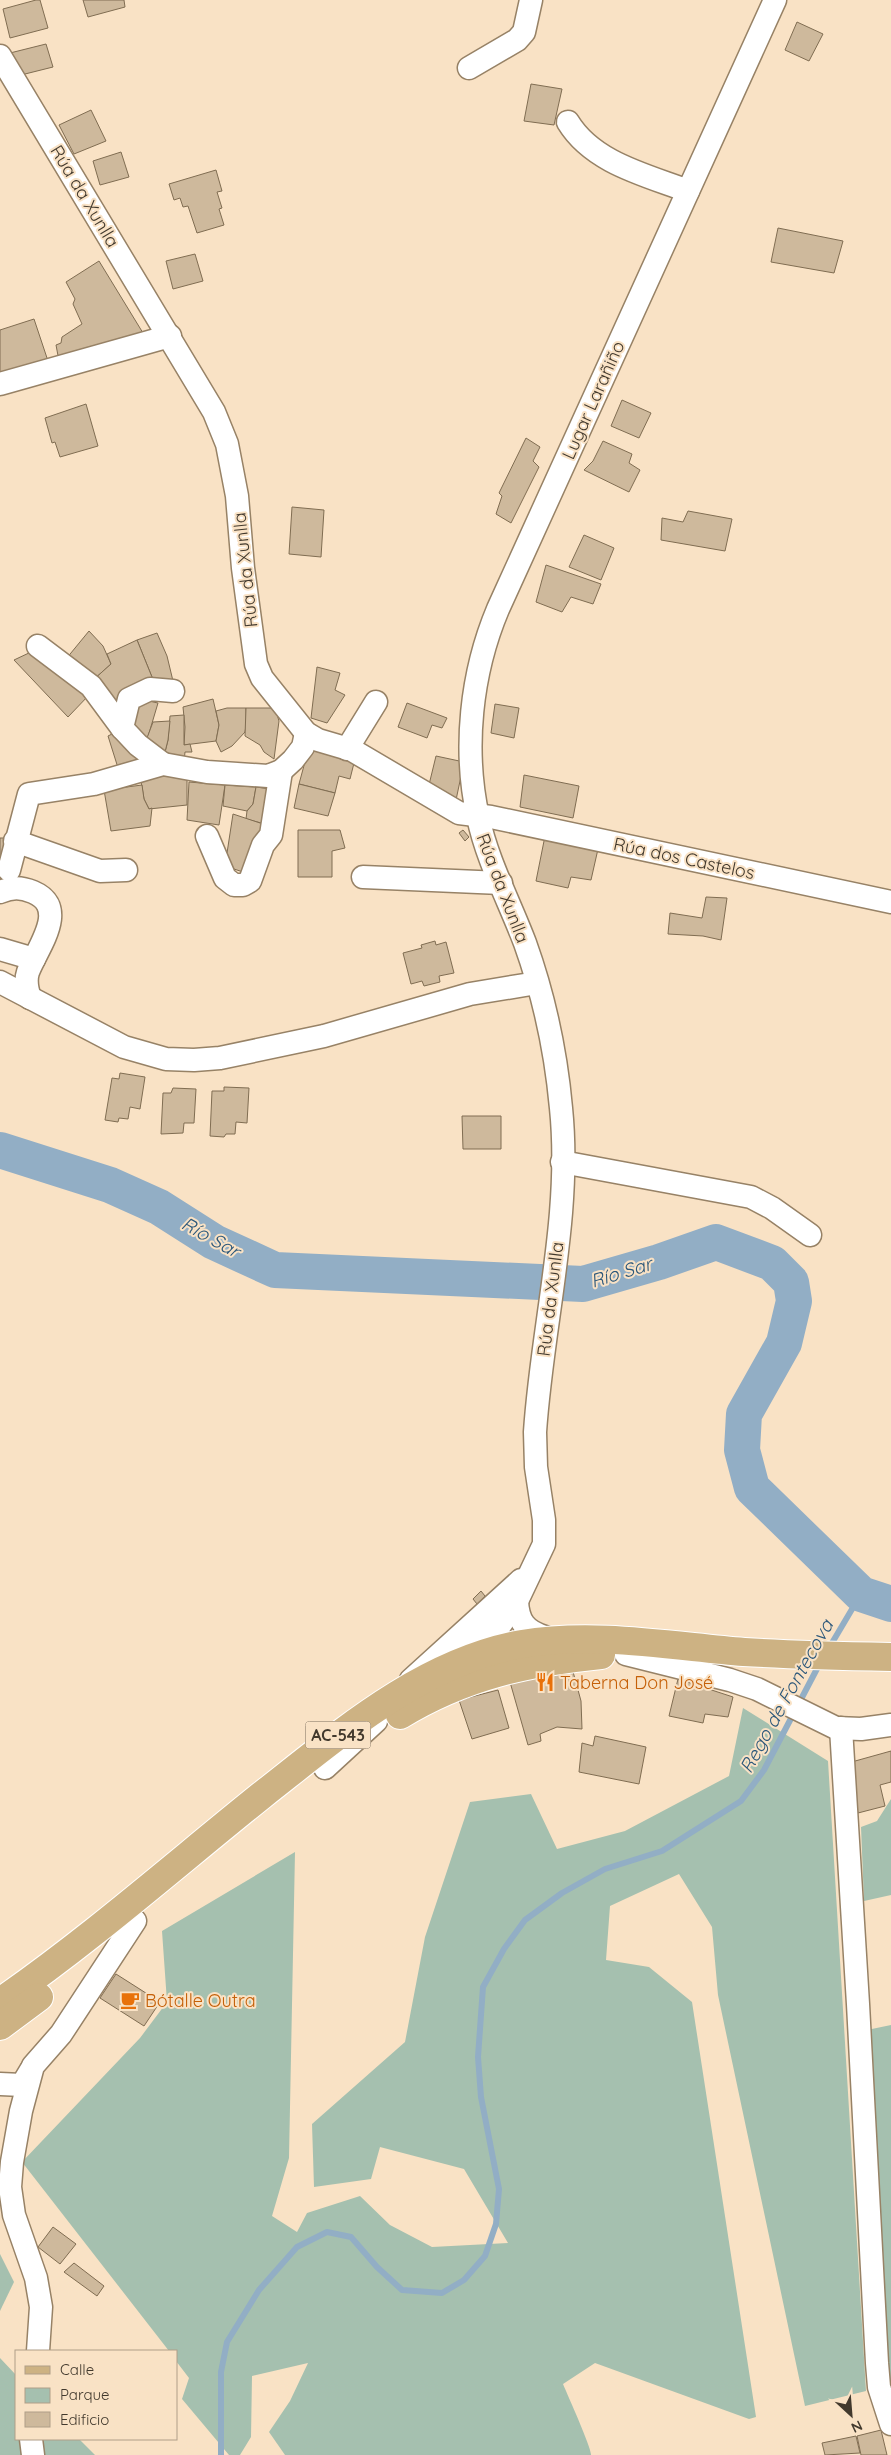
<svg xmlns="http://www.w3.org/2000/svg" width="891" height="2455" font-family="Quicksand,sans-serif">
  <rect width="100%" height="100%" fill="#f9e2c5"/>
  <g fill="#a5c0af">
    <path d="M 743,1708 L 828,1761 L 866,2391 L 805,2406 L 718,1995 L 712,1927 L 679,1874 L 610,1906 L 606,1960 L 649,1967 L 692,2002 L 756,2417 L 749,2419 L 595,2363 L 563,2384 C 568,2396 592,2449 591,2455 L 285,2455 L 269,2432 L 290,2401 L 308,2363 L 252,2376 L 251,2437 L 240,2455 L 229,2455 L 182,2399 L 189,2378 L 176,2361 L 176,2351 L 169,2351 L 22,2162 L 140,2038 L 167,2002 L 162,1931 L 295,1852 L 289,2158 L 272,2216 L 297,2232 L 307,2213 L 360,2196 L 390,2225 L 432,2247 L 508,2243 L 464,2169 L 380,2147 L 371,2179 L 314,2187 L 312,2124 L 405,2042 L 425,1937 L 470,1802 L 531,1794 L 557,1849 L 625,1831 L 729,1776 Z"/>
    <polygon points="891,1799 891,1895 864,1901 861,1827 877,1821"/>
    <polygon points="891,2025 891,2385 884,2363 867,2030"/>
    <polygon points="0,2254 14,2282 0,2311"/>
    <polygon points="0,2358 16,2375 16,2439 79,2439 95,2455 0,2455"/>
  </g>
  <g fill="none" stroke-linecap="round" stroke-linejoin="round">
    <g stroke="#92aec5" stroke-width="6">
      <polyline points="829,1648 861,1594"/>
      <polyline points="221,2455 221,2372 227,2342 259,2290 297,2247 327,2232 351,2237 377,2267 402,2290 442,2293 464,2280 485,2256 496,2224 499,2189 481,2097 478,2057 483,1987 504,1949 525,1920 562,1893 605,1869 662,1851 741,1801 764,1770 820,1663"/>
    </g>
    <polyline stroke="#92aec5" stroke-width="36" points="0,1150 110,1185 159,1207 214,1242 275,1270 583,1284 659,1262 716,1242 772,1263 791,1282 794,1301 784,1343 744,1414 742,1450 752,1488 861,1594 891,1604"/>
  </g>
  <g fill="#ceb99c" stroke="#806d52">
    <polygon points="36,0 40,0 48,28 10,38 3,9"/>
    <polygon points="83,0 124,0 125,7 88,17"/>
    <polygon points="797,22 823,34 809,61 785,50"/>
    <polygon points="46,44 53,67 21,75 10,53"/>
    <polygon points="531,84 562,89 554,125 524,121"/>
    <polygon points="91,110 106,141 74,154 59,125"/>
    <polygon points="121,152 129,177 100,185 93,161"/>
    <polygon points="216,170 222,191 217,192 222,208 219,209 224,225 197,233 188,206 183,207 180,198 174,200 169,184"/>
    <polygon points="778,228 843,241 834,273 771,262"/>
    <polygon points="195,254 203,281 173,289 166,261"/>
    <polygon points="99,261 143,333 59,361 56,345 61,343 62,337 82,324 73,304 75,299 66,282"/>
    <polygon points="34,319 49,364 0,378 0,330"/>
    <polygon points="622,400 651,413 639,438 611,426"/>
    <polygon points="86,404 98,446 60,457 55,442 52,443 45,418"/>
    <polygon points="526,438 540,447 533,461 539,467 511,523 496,514 502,496 499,493"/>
    <polygon points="603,441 632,454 629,463 640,470 629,492 584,470 593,461"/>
    <polygon points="292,507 324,510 321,557 289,554"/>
    <polygon points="688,511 732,519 725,551 661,540 662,518 683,522"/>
    <polygon points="584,535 614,548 601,580 569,567"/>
    <polygon points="546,565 601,584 593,604 571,597 562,612 536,602"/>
    <polygon points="89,631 103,646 111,664 92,681 66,659"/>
    <polygon points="157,633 167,656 173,681 154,682 137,640"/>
    <polygon points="137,640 154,682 110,704 92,681 111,664 107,654"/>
    <polygon points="31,652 90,694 68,717 14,660"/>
    <polygon points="317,667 340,673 335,690 345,695 327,723 311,718"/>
    <polygon points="135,698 158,703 147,740 128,732"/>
    <polygon points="213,699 219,725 216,741 184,745 185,727 183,707"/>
    <polygon points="407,703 447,718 442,728 432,725 427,738 398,727"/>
    <polygon points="495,704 519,708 514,738 491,733"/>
    <polygon points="227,708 246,708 246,726 245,732 232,746 221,752 216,741 219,725 216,711"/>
    <polygon points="246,708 275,708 279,721 274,759 264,752 260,745 245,736"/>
    <polygon points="184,715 184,745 190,744 192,752 185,752 184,762 164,756 168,740 170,716"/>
    <polygon points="170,721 168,740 164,756 144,746 153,722"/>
    <polygon points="120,730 146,764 119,771 108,736"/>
    <polygon points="309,747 355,759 350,779 339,776 335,793 299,784"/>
    <polygon points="436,756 464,762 456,800 427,793"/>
    <polygon points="187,774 187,805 149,809 144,799 140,775"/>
    <polygon points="524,775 579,786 573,818 520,807"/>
    <polygon points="189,782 225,785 219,825 187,820"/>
    <polygon points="299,784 335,793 328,816 294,808"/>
    <polygon points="142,785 144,799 149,809 152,808 150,826 111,831 104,790"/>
    <polygon points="225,785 256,787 253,804 247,811 223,806"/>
    <polygon points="256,787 277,790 269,825 246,819 247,811 253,804"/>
    <polygon points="233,814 263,824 249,874 225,866"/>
    <polygon points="298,830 340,830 345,848 332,851 332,877 298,877"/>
    <polygon points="463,830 469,837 465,841 459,833"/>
    <polygon points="545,836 598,849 591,880 571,877 568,888 536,881"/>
    <polygon points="0,838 7,838 0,872"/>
    <polygon points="706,897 727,898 721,940 703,936 668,934 670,913 702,918"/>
    <polygon points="435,941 436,945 446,942 454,973 439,976 440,982 424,986 422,981 411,984 403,953 422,948 421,945"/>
    <polygon points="120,1073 145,1077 140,1109 130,1107 128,1119 119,1118 118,1122 105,1120 112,1078 119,1079"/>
    <polygon points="224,1087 249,1088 247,1123 236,1122 235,1134 226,1134 224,1137 210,1136 212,1091 224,1091"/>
    <polygon points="173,1088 196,1089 194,1123 184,1123 183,1133 161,1134 163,1093 171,1093"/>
    <polygon points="462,1116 501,1116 501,1149 463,1149"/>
    <polygon points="481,1591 485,1596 477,1604 473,1599"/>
    <polygon points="572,1668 581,1701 582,1729 557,1727 540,1734 541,1741 528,1745 510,1682"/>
    <polygon points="678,1679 733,1697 728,1717 705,1714 703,1723 669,1716"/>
    <polygon points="498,1690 509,1728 472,1739 459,1700"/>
    <polygon points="595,1736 646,1747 639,1784 579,1772 582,1743 593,1746"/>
    <polygon points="891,1751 891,1782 880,1785 885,1806 858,1813 848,1763"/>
    <polygon points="116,1974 160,2002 144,2026 100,1998"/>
    <polygon points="53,2227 76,2244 60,2264 38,2247"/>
    <polygon points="74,2263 104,2286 97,2296 64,2272"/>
    <polygon points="881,2430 887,2455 861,2455 857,2436"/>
    <polygon points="856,2436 860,2453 825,2455 822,2443"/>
  </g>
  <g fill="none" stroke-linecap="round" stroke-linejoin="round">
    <g stroke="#978266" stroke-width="25">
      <g id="minor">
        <polyline points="0,56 214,412 227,444 237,496 243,568 256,664 262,678 306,733 318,740 352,750 459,813 491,817 891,902"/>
        <polyline points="469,68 517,40 524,32 531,0"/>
        <path d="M 568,122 C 593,163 646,175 688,191"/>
        <polyline points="0,384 170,336"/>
        <polyline points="38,646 91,686 122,728"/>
        <polyline points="347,749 376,702"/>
        <polyline points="163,764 138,745 122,728 129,699 150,689 173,691"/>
        <polyline points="207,836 225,878 234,885 243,885 250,881 263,845 271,835 281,771"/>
        <polyline points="15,841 100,871 126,870"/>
        <polyline points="9,870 29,794 94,784 163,764 207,772 268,776 281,771 293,760 303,747 306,733"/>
        <polyline points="363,877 501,883"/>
        <path d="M 0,892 C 12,887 21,887 33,892 C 70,908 37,948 28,972 C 25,981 27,989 30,998"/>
        <polyline points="0,949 34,959"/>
        <polyline points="0,982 124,1047 166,1059 194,1060 220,1058 324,1036 470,994 537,983"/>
        <polyline points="562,1162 751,1197 772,1208 810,1235"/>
        <path d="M 517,1601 C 518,1621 525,1631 545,1637"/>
        <path d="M 489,1641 L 517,1601 L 544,1544 L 544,1520 L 536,1467 L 535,1432 C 542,1325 572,1216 561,1108 C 556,1053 544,996 525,943 C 509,901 487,860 478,817 C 463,749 471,673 498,609 L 775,0"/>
        <polyline points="626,1654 730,1680 757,1689 836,1728 861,1729 891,1725"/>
        <path d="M 483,1665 C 469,1664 460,1655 461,1640 L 470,1634 L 485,1634 L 492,1651"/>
        <polyline points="411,1680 521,1580"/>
        <polyline points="841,1728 858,2004 877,2363 879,2387 891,2424"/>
        <polyline points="325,1768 376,1721"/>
        <polyline points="0,2084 22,2085 31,2070"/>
        <polyline points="38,2351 41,2307 36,2278 14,2215 10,2187 12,2162 21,2111 33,2066 61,2034 135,1921"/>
        <polyline points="31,2439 33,2455"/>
      </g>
    </g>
    <g stroke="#fff" stroke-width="30">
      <g id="major">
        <path d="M 400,1715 C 464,1676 528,1662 601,1655"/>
        <path d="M 0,2002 C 91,1939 176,1864 262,1795 C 340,1734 422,1662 522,1644 C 595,1632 671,1646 744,1652 C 793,1655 842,1656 891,1657"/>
        <polyline points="0,2026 39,1997"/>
      </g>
    </g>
    <use href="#minor" stroke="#fff" stroke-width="22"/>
    <use href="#major" stroke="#cdb283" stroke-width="28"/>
  </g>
  <defs>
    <g id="restaurant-bare" transform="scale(1.5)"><path d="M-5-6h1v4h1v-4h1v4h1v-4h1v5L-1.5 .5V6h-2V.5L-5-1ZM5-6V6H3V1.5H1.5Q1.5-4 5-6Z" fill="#e8710a" stroke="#f9e2c5" stroke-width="2.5" paint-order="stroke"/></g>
    <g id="cafe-bare" transform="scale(1.5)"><path d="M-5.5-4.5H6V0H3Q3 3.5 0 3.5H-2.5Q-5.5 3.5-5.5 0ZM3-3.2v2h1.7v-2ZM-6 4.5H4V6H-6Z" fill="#e8710a" stroke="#f9e2c5" stroke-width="2.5" paint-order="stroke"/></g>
  </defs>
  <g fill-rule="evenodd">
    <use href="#restaurant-bare" x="545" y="1682"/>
    <use href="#cafe-bare" x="130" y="2000"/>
  </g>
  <g text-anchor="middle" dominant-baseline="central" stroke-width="4" stroke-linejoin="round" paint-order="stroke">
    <rect fill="#f9e2c5" stroke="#796c5b" stroke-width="1" x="305.5" y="1721.5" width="65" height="27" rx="4"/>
    <g font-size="16" font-weight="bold" fill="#42392d">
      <text x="338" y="1735">AC-543</text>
    </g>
    <g font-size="18" fill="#42392d" stroke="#f9e2c5">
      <text transform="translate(85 196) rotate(59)">Rúa da Xunlla</text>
      <text transform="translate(593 400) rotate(-66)">Lugar Larañiño</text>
      <text transform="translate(245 570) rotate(-96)">Rúa da Xunlla</text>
      <text transform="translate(684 858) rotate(12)">Rúa dos Castelos</text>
      <text transform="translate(503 888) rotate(69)">Rúa da Xunlla</text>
      <text transform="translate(550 1299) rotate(-83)">Rúa da Xunlla</text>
    </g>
    <g font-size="18" fill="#c56008" stroke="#f9e2c5" text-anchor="start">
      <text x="560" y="1682">Taberna Don José</text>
      <text x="145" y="2000">Bótalle Outra</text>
    </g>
    <g font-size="19" font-style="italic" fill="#2b577a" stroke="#f9e2c5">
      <text transform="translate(211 1237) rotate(29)">Río Sar</text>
      <text transform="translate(621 1272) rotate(-17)">Río Sar</text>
      <text transform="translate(786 1696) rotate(-61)">Rego de Fontecova</text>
    </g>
  </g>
  <rect x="15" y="2350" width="162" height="90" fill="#f9e2c5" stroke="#b09e88"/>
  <rect x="25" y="2366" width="25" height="8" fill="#cdb283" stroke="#b09e88"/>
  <text x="60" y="2375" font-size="15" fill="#42392d">Calle</text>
  <rect x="25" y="2388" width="25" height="15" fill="#a5c0af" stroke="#b09e88"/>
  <text x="60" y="2400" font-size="15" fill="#42392d">Parque</text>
  <rect x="25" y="2412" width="25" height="15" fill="#ceb99c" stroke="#b09e88"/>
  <text x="60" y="2425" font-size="15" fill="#42392d">Edificio</text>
  <g transform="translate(851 2415) rotate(154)" stroke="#f9e2c5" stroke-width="4" paint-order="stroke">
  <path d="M0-4L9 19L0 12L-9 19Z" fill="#42392d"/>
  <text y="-8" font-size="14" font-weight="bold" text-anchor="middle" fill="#42392d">N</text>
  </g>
</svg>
